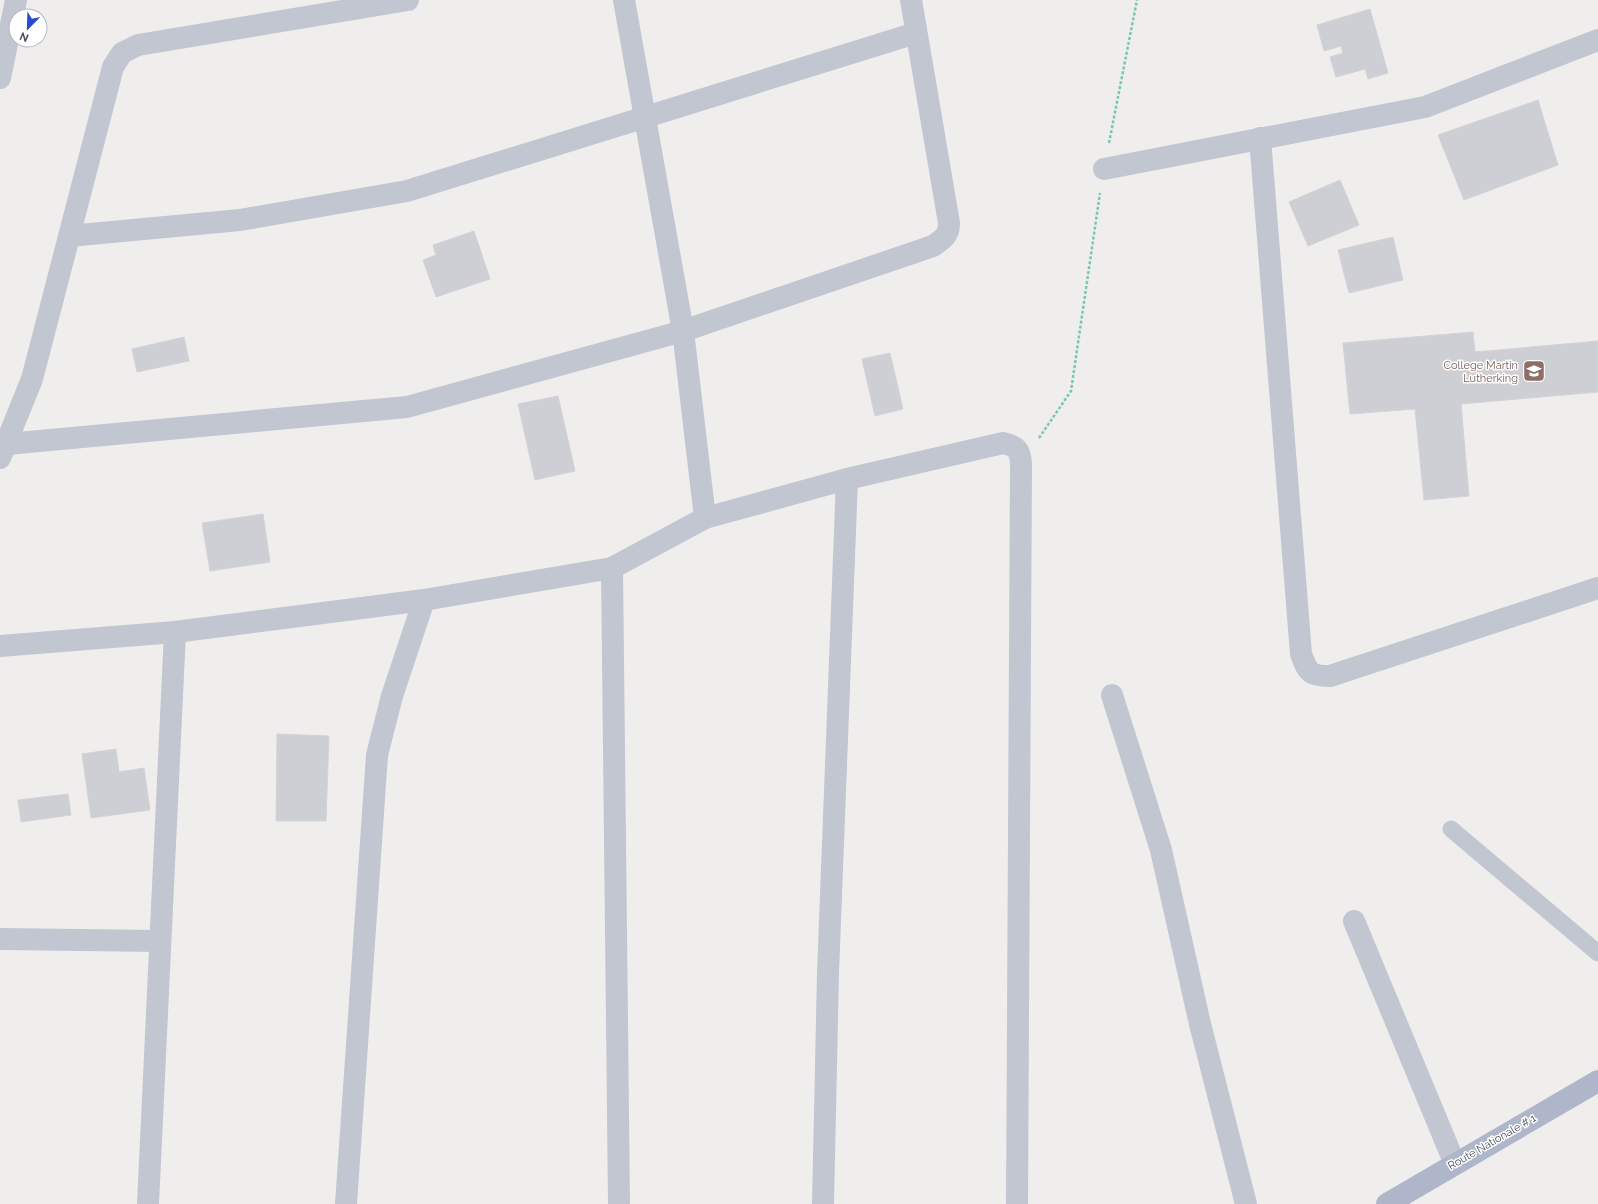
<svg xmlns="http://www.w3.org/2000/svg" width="1598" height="1204" font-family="Raleway,sans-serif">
  <rect width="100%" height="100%" fill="#f0eeed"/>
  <g fill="#ceced5" stroke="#d2d2d8">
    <polygon points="1370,9 1388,73 1368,79 1365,69 1336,77 1330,57 1343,53 1341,46 1324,51 1317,25"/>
    <polygon points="1538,100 1558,165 1464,200 1438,135"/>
    <polygon points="1340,180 1359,225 1308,246 1289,202"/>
    <polygon points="474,231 490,279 436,297 423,260 436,255 433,245"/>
    <polygon points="1393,237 1403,280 1349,293 1338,250"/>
    <polygon points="1473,332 1475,352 1598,341 1598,392 1461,404 1469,496 1424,500 1415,409 1350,414 1343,343"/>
    <polygon points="184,337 189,361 137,372 132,349"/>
    <polygon points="890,353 903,409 875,416 862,359"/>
    <polygon points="558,396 575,471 535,480 518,404"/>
    <polygon points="263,514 270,562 210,571 202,523"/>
    <polygon points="277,734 329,736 326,821 276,821"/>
    <polygon points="116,749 119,772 144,768 150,810 91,818 82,754"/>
    <polygon points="68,794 71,815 21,822 18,800"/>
  </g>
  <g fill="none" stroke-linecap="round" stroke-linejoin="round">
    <g stroke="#79c6b2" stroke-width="2.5" stroke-dasharray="3 2" stroke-linecap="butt">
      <polyline points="1109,143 1137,0"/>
      <polyline points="1039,438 1071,391 1100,193"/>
    </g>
    <polyline stroke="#c2c6d1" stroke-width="17" points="1451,829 1598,953"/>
    <g stroke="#c2c6d1" stroke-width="22">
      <polyline points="624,0 683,331 705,518"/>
      <polyline points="0,78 16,0"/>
      <path d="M 1260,138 L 1301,654 C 1308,672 1309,676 1330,676 L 1598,588"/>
      <polyline points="1104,169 1425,107 1598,40"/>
      <polyline points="69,236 240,220 407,191 916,33"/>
      <path d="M 7,444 L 407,407 L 683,331 L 933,246 C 943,239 949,236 949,223 L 911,0"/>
      <polyline points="0,458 32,379 113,67 122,53 138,45 408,0"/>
      <polyline points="612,568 619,1204"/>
      <path d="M 0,646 L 175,632 L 424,600 L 612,568 L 705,518 L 847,479 L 1003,443 C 1017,446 1020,450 1021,464 L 1017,1204"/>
      <polyline points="1112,695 1161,850 1200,1024 1246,1204"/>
      <polyline points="1354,921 1455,1164"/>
      <polyline points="0,939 160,941"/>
      <polyline points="148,1204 175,632"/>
      <polyline points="346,1204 377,755 392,696 424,600"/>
      <polyline points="823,1204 828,973 847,479"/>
    </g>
    <polyline stroke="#afb6ca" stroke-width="22" points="1387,1204 1598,1081"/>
  </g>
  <defs>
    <g id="school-square" transform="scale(1.15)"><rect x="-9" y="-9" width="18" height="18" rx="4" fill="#8d6e63" stroke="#fff"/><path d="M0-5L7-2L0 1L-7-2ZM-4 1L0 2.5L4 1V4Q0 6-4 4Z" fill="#fff"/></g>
  </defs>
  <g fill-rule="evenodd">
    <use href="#school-square" x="1534" y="371"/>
  </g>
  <g text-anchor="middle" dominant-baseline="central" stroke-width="3" stroke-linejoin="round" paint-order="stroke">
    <g font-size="11" fill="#785e54" stroke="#fff" text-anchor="end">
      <text x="1518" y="365">College Martin<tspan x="1518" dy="13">Lutherking</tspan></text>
    </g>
    <g font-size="11" fill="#474c59" stroke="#fff">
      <text transform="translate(1492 1142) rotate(-30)">Route Nationale # 1</text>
    </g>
  </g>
  <g transform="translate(28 28) rotate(203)"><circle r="19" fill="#ffffff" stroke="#b5b7bd"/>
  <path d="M0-3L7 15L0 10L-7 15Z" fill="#274ad0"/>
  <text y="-6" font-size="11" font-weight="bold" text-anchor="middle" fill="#474c59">N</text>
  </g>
</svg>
